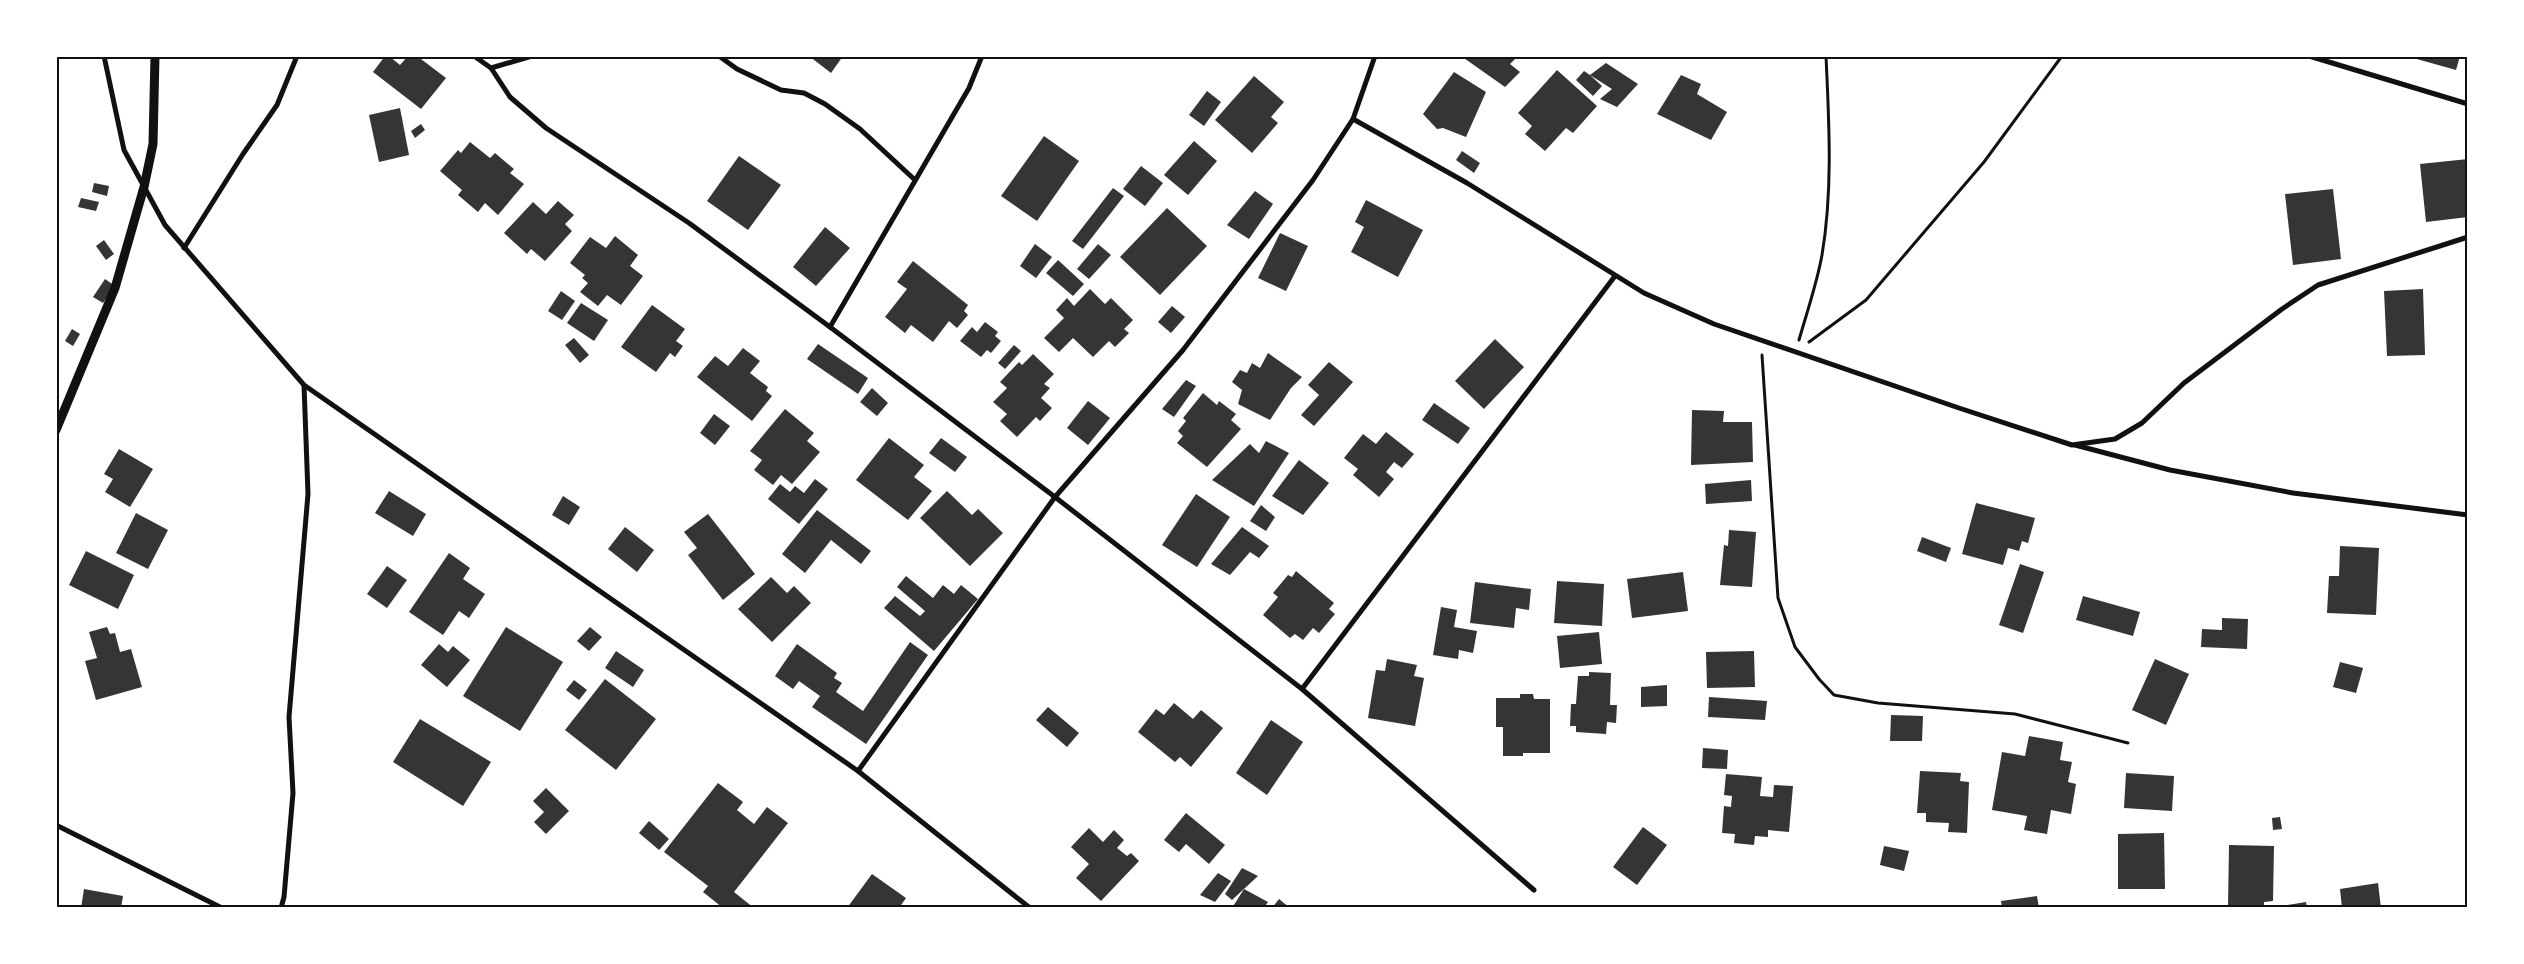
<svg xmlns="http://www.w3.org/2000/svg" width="2524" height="964" font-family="'Nunito Sans',sans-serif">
  <rect width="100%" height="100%" fill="#fff"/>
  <g fill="#353535">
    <polygon points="385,56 389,56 400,65 408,56 417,56 446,78 421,109 373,72"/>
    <polygon points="809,56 843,56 831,73"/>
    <polygon points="1461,56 1518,56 1510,64 1520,72 1505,87"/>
    <polygon points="2406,56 2460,56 2456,70"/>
    <polygon points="1606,63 1638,84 1617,107 1600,99 1612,89 1590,75 1602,86 1593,96 1576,80 1584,71 1590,75"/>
    <polygon points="1557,70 1597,106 1573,133 1566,128 1545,151 1525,134 1532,126 1518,113"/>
    <polygon points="1454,72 1486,92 1466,137 1443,128 1437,129 1423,114"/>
    <polygon points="1681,75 1701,84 1697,94 1727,112 1711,140 1657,114"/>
    <polygon points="1254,76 1284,102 1271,117 1278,123 1252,153 1215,120"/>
    <polygon points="1207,91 1221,102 1204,126 1189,115"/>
    <polygon points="400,108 409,155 379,162 369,115"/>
    <polygon points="421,124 425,130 415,138 411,131"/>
    <polygon points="1044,136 1079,161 1037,221 1001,196"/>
    <polygon points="1194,141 1217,161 1188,195 1164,175"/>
    <polygon points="470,142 490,158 495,153 514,169 510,173 524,184 498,215 485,203 478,212 458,195 462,190 440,171 458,150 461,153"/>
    <polygon points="1462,151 1480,163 1474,173 1456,160"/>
    <polygon points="739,156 781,185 748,230 707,201"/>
    <polygon points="2468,159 2468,217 2426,222 2420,164"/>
    <polygon points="1141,166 1163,183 1145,206 1123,189"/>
    <polygon points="94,183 109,186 107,196 92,192"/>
    <polygon points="1113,188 1124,196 1083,249 1072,241"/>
    <polygon points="2333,189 2341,259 2293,265 2285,194"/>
    <polygon points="1255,191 1273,204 1249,239 1227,225"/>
    <polygon points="81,198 99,202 96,211 78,207"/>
    <polygon points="1366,200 1423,230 1398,277 1351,252 1364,227 1355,222"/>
    <polygon points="558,201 574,215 565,224 572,231 545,261 531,249 527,254 504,233 533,202 546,214"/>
    <polygon points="1167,208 1207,246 1160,295 1120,257"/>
    <polygon points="825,227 850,248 816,286 793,267"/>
    <polygon points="1280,233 1308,246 1286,291 1258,278"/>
    <polygon points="615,236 638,255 630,266 643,276 621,305 607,295 598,306 580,292 588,283 582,278 585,275 570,263 590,237 606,248"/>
    <polygon points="104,240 114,254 106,260 96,246"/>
    <polygon points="1035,244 1052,257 1036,278 1020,266"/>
    <polygon points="1098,244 1111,255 1089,279 1077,269"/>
    <polygon points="1058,260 1084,284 1073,296 1046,273"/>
    <polygon points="913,261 968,305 964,311 968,315 957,328 949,321 933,342 911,325 905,333 885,317 907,289 897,282"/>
    <polygon points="105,279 115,286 103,303 93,297"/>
    <polygon points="1090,289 1105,304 1111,298 1133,320 1124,329 1129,333 1115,347 1109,341 1093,357 1073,338 1059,352 1044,338 1064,318 1056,310 1067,298 1074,306"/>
    <polygon points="2423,289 2425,355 2387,356 2384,291"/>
    <polygon points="561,291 575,301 562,320 548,311"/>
    <polygon points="581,303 608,320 594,341 567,323"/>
    <polygon points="652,305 685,329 676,341 683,346 675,357 670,353 656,372 621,347"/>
    <polygon points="1172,306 1185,317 1171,333 1158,322"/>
    <polygon points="985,322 998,332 995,336 1001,341 991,353 987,350 981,357 960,341 972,327 977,332"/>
    <polygon points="72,329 80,334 73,346 65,341"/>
    <polygon points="574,338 589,355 580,363 565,345"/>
    <polygon points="1495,339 1524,367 1484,409 1455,381"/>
    <polygon points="818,344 868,378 858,394 807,359"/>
    <polygon points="1014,345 1021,351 1005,369 998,363"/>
    <polygon points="743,348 760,361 750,373 768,387 766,391 772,396 752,421 697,377 715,356 728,366"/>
    <polygon points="1268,353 1302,377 1291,388 1270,420 1238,404 1242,390 1232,382 1240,370 1247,373 1252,363 1260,368"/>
    <polygon points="1033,354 1054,374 1044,384 1050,388 1041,398 1052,408 1040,421 1036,417 1017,437 1000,421 1007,414 993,402 1007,388 1000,382 1019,362 1022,365"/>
    <polygon points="1329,362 1353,382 1314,426 1301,415 1319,395 1308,385"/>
    <polygon points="1186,380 1196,386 1174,417 1162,409"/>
    <polygon points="872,388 888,403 877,416 860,402"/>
    <polygon points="1203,393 1217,405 1219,401 1236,414 1231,420 1241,429 1207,467 1177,443 1183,436 1178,431 1186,421 1183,418"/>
    <polygon points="1088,401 1110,418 1088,445 1067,428"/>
    <polygon points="1434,403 1470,428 1458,444 1422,420"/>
    <polygon points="785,409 814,433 807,441 820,452 792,484 781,475 773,485 754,470 762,460 750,451"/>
    <polygon points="1692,410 1724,411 1723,422 1752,422 1753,462 1691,465"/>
    <polygon points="714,414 730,426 715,445 700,433"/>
    <polygon points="1386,432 1414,454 1402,468 1394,462 1386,472 1394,479 1379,497 1353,475 1358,469 1344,458 1363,434 1376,444"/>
    <polygon points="889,438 924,465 914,477 932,491 908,520 856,480"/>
    <polygon points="941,438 967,457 955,472 929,453"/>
    <polygon points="1266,441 1289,453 1254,506 1212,480 1250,444 1259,453"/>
    <polygon points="119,449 153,469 130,507 105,492 113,479 104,474"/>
    <polygon points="1299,460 1329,483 1303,515 1272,496"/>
    <polygon points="815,479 828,489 799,524 768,499 780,484 790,492 795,486 804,493"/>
    <polygon points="1751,480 1752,501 1706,504 1705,484"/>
    <polygon points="389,491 426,514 413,536 375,513"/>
    <polygon points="947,491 972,515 978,509 1003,533 970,566 920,518"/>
    <polygon points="1196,494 1230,517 1197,567 1162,545"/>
    <polygon points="563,496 580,507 569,525 552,515"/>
    <polygon points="1976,503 2035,518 2028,543 2022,541 2019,551 2008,548 2003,565 1962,554"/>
    <polygon points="1261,505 1275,517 1266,531 1250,521"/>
    <polygon points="817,510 871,551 861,564 831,540 805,573 782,554"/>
    <polygon points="136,513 168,530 148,569 116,553"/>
    <polygon points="708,514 755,574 723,600 688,555 697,548 684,532"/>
    <polygon points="625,527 654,550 637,572 608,549"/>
    <polygon points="1242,527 1269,546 1259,558 1250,552 1230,575 1211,564"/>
    <polygon points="1729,530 1756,532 1752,587 1720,585 1724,545 1728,546"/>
    <polygon points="1922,537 1951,548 1946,562 1917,551"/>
    <polygon points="2340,546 2379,548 2376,615 2327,613 2329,576 2339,576"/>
    <polygon points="86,551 134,575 118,609 69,585"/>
    <polygon points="449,553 470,568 463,579 485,594 469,618 459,611 443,635 409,612"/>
    <polygon points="2020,564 2044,572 2023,633 1999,625"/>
    <polygon points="387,566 407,580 387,608 367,594"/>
    <polygon points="1296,571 1334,603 1329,609 1335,614 1319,633 1313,628 1303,640 1295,634 1290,638 1263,615 1278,597 1273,593 1288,575 1292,577"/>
    <polygon points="1683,572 1688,611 1632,618 1627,579"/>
    <polygon points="906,576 933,598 943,585 954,594 961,585 978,599 934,651 884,608 895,596 920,616 925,611 897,587"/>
    <polygon points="771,577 787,593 794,586 811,603 772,642 738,609"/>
    <polygon points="1557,581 1604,584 1602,626 1554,623"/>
    <polygon points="1475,582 1531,589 1529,610 1516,608 1514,628 1470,623"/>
    <polygon points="2083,596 2140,612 2133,636 2076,620"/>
    <polygon points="1441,607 1457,610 1454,627 1477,631 1473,653 1459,650 1458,659 1433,655"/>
    <polygon points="2222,618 2248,619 2247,649 2201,647 2202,629 2222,630"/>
    <polygon points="107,627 110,634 115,633 120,652 131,649 142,687 96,700 85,661 97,658 89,632"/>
    <polygon points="506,627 563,662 520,731 463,696"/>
    <polygon points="590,627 602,637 589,651 577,641"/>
    <polygon points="1599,632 1602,664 1560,668 1557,636"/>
    <polygon points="910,642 928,655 866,744 812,707 820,696 799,681 793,689 775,676 797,644 837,673 834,678 842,683 836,692 863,711"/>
    <polygon points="439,644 448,652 453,646 470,660 447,687 421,665"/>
    <polygon points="616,651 644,670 633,687 605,668"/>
    <polygon points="1754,651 1755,687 1707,688 1706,652"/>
    <polygon points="1387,659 1417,665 1414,676 1424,678 1415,726 1368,718 1376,670 1385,671"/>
    <polygon points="2155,659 2189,674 2166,725 2132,710"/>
    <polygon points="2340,662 2363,668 2356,693 2333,687"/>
    <polygon points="1589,672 1611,673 1610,705 1617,705 1616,723 1607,722 1606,734 1576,732 1576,726 1570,726 1571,704 1576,704 1578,676 1589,676"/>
    <polygon points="605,679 656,719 616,770 565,730"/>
    <polygon points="574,680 587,690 579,700 566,690"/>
    <polygon points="1667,685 1667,706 1641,707 1641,687"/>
    <polygon points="1520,694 1533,694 1534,699 1550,699 1550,753 1523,753 1523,756 1503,756 1503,727 1496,727 1496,698 1520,698"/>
    <polygon points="1709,697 1767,701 1765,720 1708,717"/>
    <polygon points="1174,703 1193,719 1201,710 1223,728 1191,767 1180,757 1175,762 1138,732 1156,709 1164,715"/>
    <polygon points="1048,707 1079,733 1067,747 1036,720"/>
    <polygon points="1891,715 1923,716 1922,741 1890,741"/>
    <polygon points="420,719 491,762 463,806 393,762"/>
    <polygon points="1271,720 1303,742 1267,795 1236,773"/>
    <polygon points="2029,736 2063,742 2060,760 2072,762 2068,782 2076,784 2071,814 2051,810 2047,834 2024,830 2027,816 1992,810 2002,752 2025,756"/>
    <polygon points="1703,748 1728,750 1727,769 1702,768"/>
    <polygon points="1920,771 1961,773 1960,781 1969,782 1967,833 1948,832 1949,823 1926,822 1926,813 1917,813"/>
    <polygon points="2126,773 2174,776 2172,811 2124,808"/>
    <polygon points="1726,774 1762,777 1760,796 1773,797 1774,785 1793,786 1789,832 1768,830 1768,837 1755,836 1754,845 1734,843 1735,834 1722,833 1724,806 1731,807 1732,796 1724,795"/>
    <polygon points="718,783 743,802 737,810 754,824 767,807 788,823 734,892 754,908 723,908 703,892 708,886 664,852"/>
    <polygon points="546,788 569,811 546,834 534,822 544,812 533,801"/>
    <polygon points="1186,813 1225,845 1209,864 1186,844 1179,852 1164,840"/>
    <polygon points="2280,817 2282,829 2273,830 2272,818"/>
    <polygon points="649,821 669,839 659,850 639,833"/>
    <polygon points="1643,827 1667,845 1637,885 1613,867"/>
    <polygon points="1089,828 1103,842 1114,830 1124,840 1117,848 1127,856 1131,853 1139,861 1101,901 1076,878 1089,864 1071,847"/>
    <polygon points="2164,833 2165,889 2118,889 2118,834"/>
    <polygon points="2229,845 2274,846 2273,901 2264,902 2264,908 2228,906"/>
    <polygon points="1884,846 1909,851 1904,871 1880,865"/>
    <polygon points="1242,868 1258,876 1232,900 1225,894"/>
    <polygon points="1218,873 1231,881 1215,902 1200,895"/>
    <polygon points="872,874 906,898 899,908 847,908"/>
    <polygon points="2378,883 2381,908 2342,908 2340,889"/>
    <polygon points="84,889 123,896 121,908 81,908"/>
    <polygon points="1244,889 1268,902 1264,908 1232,908"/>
    <polygon points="2037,896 2039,908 2002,908 2001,901"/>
    <polygon points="1279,899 1290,908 1272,908"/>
    <polygon points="2306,902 2307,908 2274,908 2274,907"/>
  </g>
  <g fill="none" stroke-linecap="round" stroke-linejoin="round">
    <g stroke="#111" stroke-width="3">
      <path d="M 1799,340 C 1807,312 1817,283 1822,255 C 1833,190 1829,122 1826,56"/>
      <polyline points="1809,342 1866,300 1984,162 2062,56"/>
      <polyline points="1762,355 1778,598 1795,647 1819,679 1834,695 1878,703 2015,714 2128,743"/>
    </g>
    <g stroke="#111" stroke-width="5">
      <polyline points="104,56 124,150 165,225 304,385 858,771 1030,908"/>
      <polyline points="474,56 491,68 510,97 546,128 689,223 830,327 1055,497 1302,689 1534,890"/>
      <polyline points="719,56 737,69 781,90 804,93 825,104 860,129 915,180"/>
      <polyline points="2309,56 2468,104"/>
      <polyline points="491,68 532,56"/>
      <polyline points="1353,119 1467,183 1644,293 1714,324 1959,408 2072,445 2115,439 2142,423 2184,383 2282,309 2318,285 2468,237"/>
      <polyline points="184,248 243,154 277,105 297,56"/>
      <polyline points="830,327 969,88 982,56"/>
      <polyline points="2075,445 2170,470 2293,493 2468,515"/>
      <polyline points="1302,689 1615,276"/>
      <polyline points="858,771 1055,497 1183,350 1313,180 1353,119 1375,56"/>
      <polyline points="56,825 222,908"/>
      <polyline points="281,908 284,897 293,793 289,717 308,494 304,385"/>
    </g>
    <polyline stroke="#111" stroke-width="9" points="56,430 115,288 144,187 153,144 155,56"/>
  </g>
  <rect width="2524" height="964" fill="none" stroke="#ffffff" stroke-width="115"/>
  <rect x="58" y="58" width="2408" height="848" fill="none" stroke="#111" stroke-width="2"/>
</svg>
